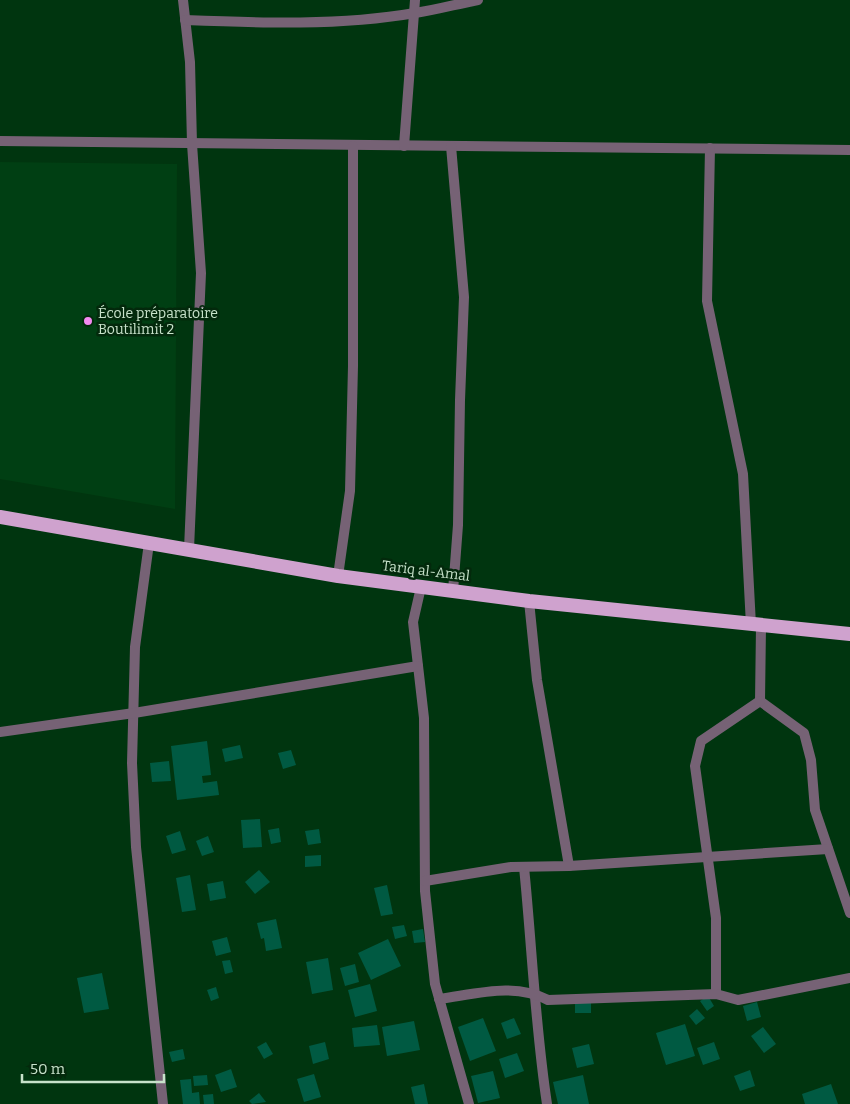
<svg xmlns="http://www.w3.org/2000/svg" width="850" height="1104" font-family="Bitter,serif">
  <rect width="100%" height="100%" fill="#00350f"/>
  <polygon fill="#003f13" points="0,162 177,164 175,509 0,479"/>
  <g fill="#005a42">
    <polygon points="207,741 211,775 202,776 203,783 217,781 219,795 177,800 171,746"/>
    <polygon points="240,745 243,758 225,762 222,749"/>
    <polygon points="291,750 296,765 283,769 278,753"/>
    <polygon points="169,761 171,781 152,782 150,763"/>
    <polygon points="260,819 262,847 243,848 241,820"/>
    <polygon points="279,828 281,842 271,844 268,830"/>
    <polygon points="319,829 321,843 308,845 305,831"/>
    <polygon points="180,831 186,850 172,854 166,836"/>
    <polygon points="208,836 214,852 202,856 196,841"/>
    <polygon points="321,855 321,866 305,867 305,856"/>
    <polygon points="259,870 270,882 255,894 245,882"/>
    <polygon points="190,875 196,910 182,912 176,878"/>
    <polygon points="223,881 226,898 210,901 207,884"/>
    <polygon points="387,885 393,914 381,916 374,888"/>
    <polygon points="276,919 282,948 266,951 264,938 261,939 257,923"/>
    <polygon points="404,925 407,936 395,939 392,927"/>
    <polygon points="423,929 425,942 414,943 412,931"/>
    <polygon points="227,937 231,952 216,956 212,941"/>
    <polygon points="388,939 401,966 371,980 358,953"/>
    <polygon points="328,958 333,990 312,994 306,962"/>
    <polygon points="230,960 233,972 225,974 222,961"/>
    <polygon points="355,964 359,982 345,986 340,968"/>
    <polygon points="102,973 109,1009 84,1013 77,978"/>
    <polygon points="370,984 377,1011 355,1017 348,990"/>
    <polygon points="216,987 219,998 211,1001 207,990"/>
    <polygon points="708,996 714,1006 707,1011 700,1001"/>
    <rect x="575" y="1002" width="16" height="11"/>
    <polygon points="757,1002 761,1017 747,1021 743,1006"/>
    <polygon points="697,1009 705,1018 696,1025 689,1016"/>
    <polygon points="483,1018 496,1051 470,1061 458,1027"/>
    <polygon points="514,1018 521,1034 507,1039 501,1023"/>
    <polygon points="414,1021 420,1050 387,1056 382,1027"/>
    <polygon points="685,1024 695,1056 666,1065 656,1033"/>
    <polygon points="377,1025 380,1045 354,1047 352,1028"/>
    <polygon points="763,1027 776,1044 764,1053 751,1036"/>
    <polygon points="266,1042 273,1054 264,1059 257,1047"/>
    <polygon points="325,1042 329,1059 313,1064 309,1046"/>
    <polygon points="714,1042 720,1059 703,1065 697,1048"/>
    <polygon points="589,1044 594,1064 577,1068 572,1048"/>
    <polygon points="183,1049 185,1059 172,1062 169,1052"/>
    <polygon points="517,1053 524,1071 505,1078 499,1059"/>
    <polygon points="231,1069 237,1087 221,1092 215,1075"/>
    <polygon points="750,1070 755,1086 740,1091 734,1076"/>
    <polygon points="493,1071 500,1098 478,1103 471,1076"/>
    <polygon points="314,1074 321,1097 304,1102 297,1079"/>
    <polygon points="207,1075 208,1085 194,1086 193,1076"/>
    <polygon points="583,1075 589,1104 558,1104 553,1082"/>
    <polygon points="191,1079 192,1093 199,1092 200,1104 183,1104 180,1080"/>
    <polygon points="424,1084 428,1104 415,1104 411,1087"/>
    <polygon points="831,1084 838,1104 805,1104 802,1094"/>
    <polygon points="259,1093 266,1102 252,1104 249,1101"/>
    <polygon points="213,1094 214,1104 204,1104 203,1095"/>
  </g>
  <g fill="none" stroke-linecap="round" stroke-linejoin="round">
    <g stroke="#766275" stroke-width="10">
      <polyline points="183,0 190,62 192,144 201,273 189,549"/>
      <path d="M 185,20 C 261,23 340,26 415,13 C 436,10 457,4 478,0"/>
      <polyline points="0,141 850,150"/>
      <polyline points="404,146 415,0"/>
      <polyline points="451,146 464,297 460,400 458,525 453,591"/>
      <polyline points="710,148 707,301 743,474 751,625"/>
      <polyline points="149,543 135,647 132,763 136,847 163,1104"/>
      <polyline points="338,576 350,491 353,366 353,146"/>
      <polyline points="421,587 413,622 424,718 425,891 435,984 469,1104"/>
      <polyline points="529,601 537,680 569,866"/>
      <polyline points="760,701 804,733 811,760 815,810 850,913"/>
      <polyline points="760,701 761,626"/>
      <polyline points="0,732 134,713 418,666"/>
      <path d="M 524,867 C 532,947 535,1025 547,1104"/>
      <polyline points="425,881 511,867 569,866 828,849"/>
      <polyline points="716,994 716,918 695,766 701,741 760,701"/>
      <path d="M 439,999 C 476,994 515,982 548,1000 L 716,994 L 738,1000 L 850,978"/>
    </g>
    <polyline stroke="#cfa2ce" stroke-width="14" points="0,517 338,576 529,601 850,634"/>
  </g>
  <circle fill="#f38af1" stroke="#03290c" stroke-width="2" cx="88" cy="321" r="5"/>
  <g text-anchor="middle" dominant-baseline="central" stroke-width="5" stroke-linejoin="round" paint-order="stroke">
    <g font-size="14" fill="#c7e2ca" stroke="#03290c" text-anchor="start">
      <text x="98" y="313">École préparatoire<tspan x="98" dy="16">Boutilimit 2</tspan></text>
    </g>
    <g font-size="14" fill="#c7e2ca" stroke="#03290c">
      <text transform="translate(426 571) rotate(7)">Tariq al-Amal</text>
    </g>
  </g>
  <path d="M22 1074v8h142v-8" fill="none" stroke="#c7e2ca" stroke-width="2.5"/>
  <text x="30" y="1074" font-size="15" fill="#c7e2ca" stroke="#03290c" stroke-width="4" paint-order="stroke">50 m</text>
</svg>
